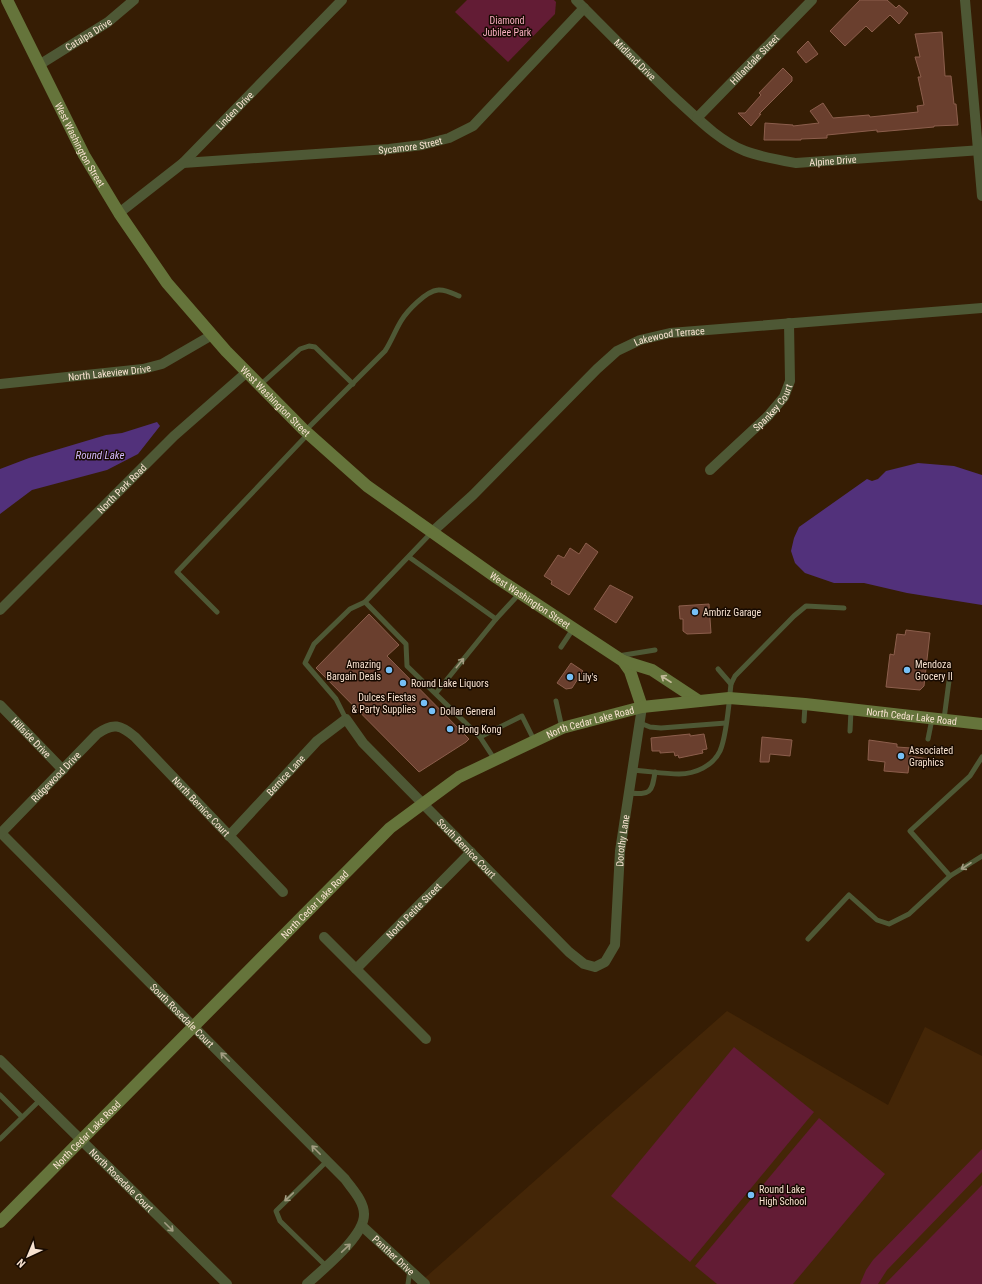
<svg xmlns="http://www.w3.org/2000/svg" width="982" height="1284" font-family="'Roboto Condensed',sans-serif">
  <rect width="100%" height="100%" fill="#361d04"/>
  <polygon fill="#442607" points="727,1011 888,1105 925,1027 982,1056 982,1284 418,1284"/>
  <g fill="#631c35">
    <polygon points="467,0 554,0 556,2 555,14 508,62 455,12"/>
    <polygon points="734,1047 814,1112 690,1262 611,1196"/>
    <polygon points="819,1118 885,1174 793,1284 717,1284 695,1266"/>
    <polygon points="982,1149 982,1172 887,1270 878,1284 860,1284 866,1270 873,1260"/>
    <polygon points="982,1185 982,1284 885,1284"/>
  </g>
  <g fill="#52317b">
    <polygon points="157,422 160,426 138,454 107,470 32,490 0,514 0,469 29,458 106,435 122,433"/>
    <polygon points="918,463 954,466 982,475 982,605 907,593 864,583 834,583 805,573 795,563 791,551 794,538 799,527 867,479 872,481 878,479 886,471"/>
  </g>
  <g fill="#6a3f2e" stroke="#8c5e4c">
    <polygon points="860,0 887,0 896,8 899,5 908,13 899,24 890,15 872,32 866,26 845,46 830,31"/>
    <polygon points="942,32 945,76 951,76 954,104 956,104 958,125 934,126 934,127 877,132 877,130 827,135 827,138 801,139 801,140 764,140 765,123 793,125 793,126 819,123 810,111 823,103 833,118 869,115 870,117 918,112 917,106 924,105 918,77 921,77 915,57 920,57 915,34"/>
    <polygon points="808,41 818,54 806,63 797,52"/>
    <polygon points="783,68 792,77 792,81 759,114 761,114 751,126 738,113 745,113 761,95 759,93"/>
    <polygon points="586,543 598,552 569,595 551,584 552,581 544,576 558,555 564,558 570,548 579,554"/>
    <polygon points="610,585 633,597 616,623 594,609"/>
    <polygon points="709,604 711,633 687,634 683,631 683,619 680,619 679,606"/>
    <polygon points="369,614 399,645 387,656 469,739 466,742 419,772 316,668"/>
    <polygon points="906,630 930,633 924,686 920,690 886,687 890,654 894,655 897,634 905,635"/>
    <polygon points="571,663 583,671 572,688 566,689 557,683"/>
    <polygon points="690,734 690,736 704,734 707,749 702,750 703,753 679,758 678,755 675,756 674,752 660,753 660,751 652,751 651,738"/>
    <polygon points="762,737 792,740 790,756 770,754 769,762 760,762"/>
    <polygon points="869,740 897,744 897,747 911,748 910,756 928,759 927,767 909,765 908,773 884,771 885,762 868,760"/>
  </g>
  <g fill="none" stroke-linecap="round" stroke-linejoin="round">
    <g stroke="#4e5835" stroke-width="5">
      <polyline points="260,385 300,349 309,346 315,347 353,384"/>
      <path d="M 305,431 L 385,351 C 391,342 395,331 401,321 C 407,311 426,291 438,290 C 445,289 452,293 459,296"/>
      <polyline points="432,532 365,602 406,644 407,666 480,737 495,760"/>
      <polyline points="409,557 496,619 519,594"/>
      <polyline points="217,612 177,572 308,434"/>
      <polyline points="561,647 573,629"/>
      <polyline points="618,656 655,650"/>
      <polyline points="718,669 731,684"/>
      <polyline points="436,693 496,619"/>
      <polyline points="556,701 562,728"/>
      <polyline points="346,719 336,699 305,663 314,644 350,609 365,602"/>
      <polyline points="944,719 949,681"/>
      <polyline points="804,721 805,705"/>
      <polyline points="640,723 650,727 661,728 726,723"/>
      <polyline points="850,731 851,710"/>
      <polyline points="480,737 522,716 534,740"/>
      <polyline points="928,739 932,719"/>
      <path d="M 632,770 C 648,771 664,774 679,774 C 695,774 713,766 720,751 C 727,735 729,702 731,684 L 735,676 L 794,616 L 806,606 L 844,608"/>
      <path d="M 629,793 C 650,795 652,793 655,772"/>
      <polyline points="950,876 910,831 970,776 982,757"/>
      <polyline points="808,939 849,895 877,920 889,924 909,914 950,876 982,856"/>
      <polyline points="0,1095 22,1117"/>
      <polyline points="0,1139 40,1100"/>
      <polyline points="326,1266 280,1221 276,1211 327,1161"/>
      <polyline points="408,1284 410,1270"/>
    </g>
    <g stroke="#4e5835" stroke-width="10">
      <path id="s1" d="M 576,0 C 609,33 641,66 675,98 C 696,117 719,141 745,151 C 761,157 779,160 796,163 L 982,150"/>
      <polyline points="965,0 982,196"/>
      <path id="s2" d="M 39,65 L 108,22 L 134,0"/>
      <path id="s3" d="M 697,118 L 812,0"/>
      <path id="s4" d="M 183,163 L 389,149 L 422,145 L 449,138 L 473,126 L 584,8"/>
      <path id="s5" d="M 119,213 L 183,163 L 342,0"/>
      <path id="s6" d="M 0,384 L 143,369 L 162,364 L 212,335"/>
      <path id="s7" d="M 710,470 L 768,416 L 784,397 L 790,381 L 789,323"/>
      <path id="s8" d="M 432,532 L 473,495 L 597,369 L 617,351 L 640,340 L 670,333 L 982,308"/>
      <path id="s9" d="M 0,610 L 174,436 L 247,372"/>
      <path id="s10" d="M 0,705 L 63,770"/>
      <path id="s11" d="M 1,833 L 345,1179 C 352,1189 364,1201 364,1214 C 365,1236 323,1269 307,1284"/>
      <path id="s12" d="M 0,834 L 97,734 C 113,722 121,725 135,737 L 283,892"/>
      <path id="s13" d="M 229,836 L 317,741 L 346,719 L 363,743 L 569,952 L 584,964 L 595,967 L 605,962 L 615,945 L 620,851 L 642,707"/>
      <polyline points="324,937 426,1039"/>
      <path id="s14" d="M 356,969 L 471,852"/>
      <path id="s15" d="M 0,1060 L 227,1284"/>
      <path id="s16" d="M 362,1226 L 425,1284"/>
    </g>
    <g stroke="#65743b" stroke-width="12">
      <path id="s17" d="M 7,0 L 84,155 L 119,213 L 167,283 L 226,351 L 303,429 L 367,486 L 497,578 L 623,661 L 630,671 L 642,707"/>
      <polyline points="623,661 652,670 699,701"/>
      <path id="s18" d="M 0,1222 L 390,828 L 459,777 L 562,728 L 642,707 L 729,698 L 805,704 L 982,724"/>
    </g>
  </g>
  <defs><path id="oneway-shaft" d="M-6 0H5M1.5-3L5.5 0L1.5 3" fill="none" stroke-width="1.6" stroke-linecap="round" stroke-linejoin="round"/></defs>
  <g stroke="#a39d82">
    <use href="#oneway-shaft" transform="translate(460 663) rotate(-51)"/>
    <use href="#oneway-shaft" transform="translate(966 866) rotate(147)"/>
    <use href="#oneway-shaft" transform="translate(225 1057) rotate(-135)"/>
    <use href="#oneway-shaft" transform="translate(316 1150) rotate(-135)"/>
    <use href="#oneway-shaft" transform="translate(289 1197) rotate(137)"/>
    <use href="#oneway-shaft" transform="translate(169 1227) rotate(45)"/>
    <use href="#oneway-shaft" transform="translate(346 1248) rotate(-43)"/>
  </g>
  <use stroke="#c5bc9c" href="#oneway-shaft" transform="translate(666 679) rotate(-147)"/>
  <g fill="#76c0f7" stroke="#170a01" stroke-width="1.5">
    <circle cx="695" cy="612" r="4"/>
    <circle cx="389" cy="670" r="4"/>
    <circle cx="907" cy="670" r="4"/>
    <circle cx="570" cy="677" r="4"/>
    <circle cx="403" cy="683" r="4"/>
    <circle cx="424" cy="703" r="4"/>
    <circle cx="432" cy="711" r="4"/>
    <circle cx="450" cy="729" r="4"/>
    <circle cx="901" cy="756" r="4"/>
    <circle cx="751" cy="1195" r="4"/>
  </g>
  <g text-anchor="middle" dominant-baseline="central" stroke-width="3" stroke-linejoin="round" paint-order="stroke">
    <g font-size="10" fill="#f8adc0" stroke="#170a01">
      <text x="507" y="20">Diamond<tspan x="507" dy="12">Jubilee Park</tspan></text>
    </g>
    <g font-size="10" fill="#f8e2d0" stroke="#170a01">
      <text stroke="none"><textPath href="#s2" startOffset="58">Catalpa Drive</textPath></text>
      <text stroke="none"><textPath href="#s3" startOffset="82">Hillandale Street</textPath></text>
      <text stroke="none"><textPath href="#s1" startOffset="84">Midland Drive</textPath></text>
      <text stroke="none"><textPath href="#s5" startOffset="155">Linden Drive</textPath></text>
      <text stroke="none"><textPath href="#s17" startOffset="162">West Washington Street</textPath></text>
      <text stroke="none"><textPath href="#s4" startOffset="228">Sycamore Street</textPath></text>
      <text stroke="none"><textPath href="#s1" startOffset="317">Alpine Drive</textPath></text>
      <text stroke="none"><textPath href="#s8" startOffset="314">Lakewood Terrace</textPath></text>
      <text stroke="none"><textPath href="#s6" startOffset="110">North Lakeview Drive</textPath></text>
      <text stroke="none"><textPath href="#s17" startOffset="486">West Washington Street</textPath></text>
      <text stroke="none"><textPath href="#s7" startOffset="89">Spankey Court</textPath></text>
      <text stroke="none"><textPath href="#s9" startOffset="172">North Park Road</textPath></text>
      <text stroke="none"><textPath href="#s17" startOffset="810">West Washington Street</textPath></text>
      <text stroke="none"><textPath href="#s18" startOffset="1108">North Cedar Lake Road</textPath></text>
      <text stroke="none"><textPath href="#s18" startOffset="783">North Cedar Lake Road</textPath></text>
      <text stroke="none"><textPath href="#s10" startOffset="45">Hillside Drive</textPath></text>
      <text stroke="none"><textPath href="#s13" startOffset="83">Bernice Lane</textPath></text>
      <text stroke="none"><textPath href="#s12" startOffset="80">Ridgewood Drive</textPath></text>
      <text stroke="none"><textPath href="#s12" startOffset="278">North Bernice Court</textPath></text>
      <text stroke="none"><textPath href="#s13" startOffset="655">Dorothy Lane</textPath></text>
      <text stroke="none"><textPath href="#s13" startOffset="343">South Bernice Court</textPath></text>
      <text stroke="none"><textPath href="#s18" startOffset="447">North Cedar Lake Road</textPath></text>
      <text stroke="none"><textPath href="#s14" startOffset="82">North Petite Street</textPath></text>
      <text stroke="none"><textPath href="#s11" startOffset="257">South Rosedale Court</textPath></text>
      <text stroke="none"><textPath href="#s18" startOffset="123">North Cedar Lake Road</textPath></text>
      <text stroke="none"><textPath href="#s15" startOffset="171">North Rosedale Court</textPath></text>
      <text stroke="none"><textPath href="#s16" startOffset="43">Panther Drive</textPath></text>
    </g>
    <g font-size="10" fill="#f8e2d0" stroke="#170a01" text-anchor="start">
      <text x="703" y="612">Ambriz Garage</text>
      <text x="381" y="664" text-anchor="end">Amazing<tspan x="381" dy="12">Bargain Deals</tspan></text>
      <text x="915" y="664">Mendoza<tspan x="915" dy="12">Grocery II</tspan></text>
      <text x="578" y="677">Lily's</text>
      <text x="411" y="683">Round Lake Liquors</text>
      <text x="416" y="697" text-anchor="end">Dulces Fiestas<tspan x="416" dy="12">&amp; Party Supplies</tspan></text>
      <text x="440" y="711">Dollar General</text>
      <text x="458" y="729">Hong Kong</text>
      <text x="909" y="750">Associated<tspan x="909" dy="12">Graphics</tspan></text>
      <text x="759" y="1189">Round Lake<tspan x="759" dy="12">High School</tspan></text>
    </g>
    <g font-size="11" font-style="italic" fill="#cfb6f6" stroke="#170a01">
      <text x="100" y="455">Round Lake</text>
    </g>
  </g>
  <g transform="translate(28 1256) rotate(224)" stroke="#170a01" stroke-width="3" paint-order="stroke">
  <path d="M0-3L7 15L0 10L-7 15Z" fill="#f8e2d0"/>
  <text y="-6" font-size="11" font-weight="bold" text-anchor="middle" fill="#f8e2d0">N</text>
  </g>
</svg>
